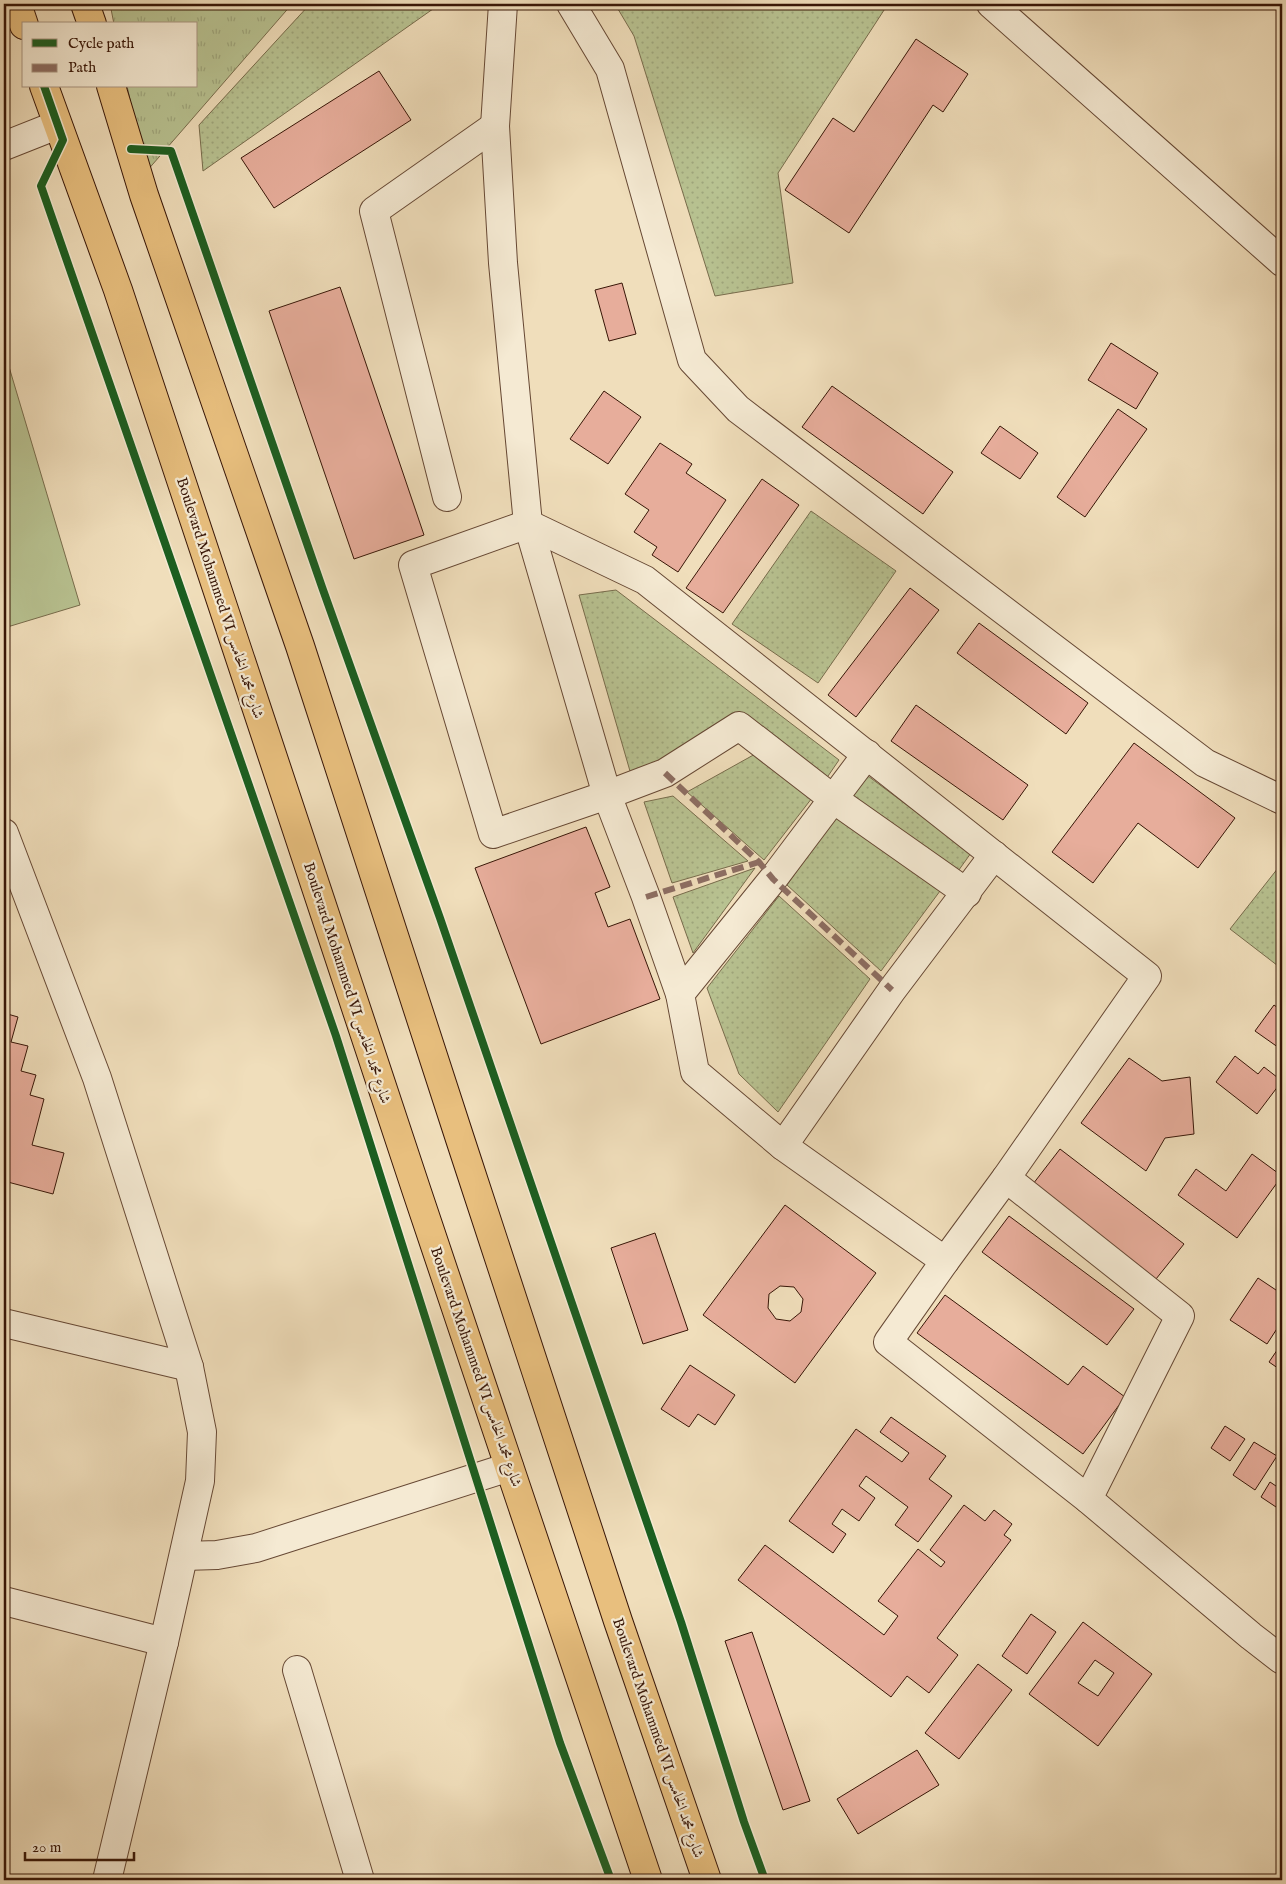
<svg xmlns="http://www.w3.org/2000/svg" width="1286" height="1884" font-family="'IM FELL English',Amiri,serif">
  <defs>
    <pattern id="park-tufts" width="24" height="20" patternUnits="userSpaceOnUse" patternTransform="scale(1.25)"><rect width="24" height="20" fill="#b8c291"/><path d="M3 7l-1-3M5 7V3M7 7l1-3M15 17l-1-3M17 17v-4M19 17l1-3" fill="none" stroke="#9fa67c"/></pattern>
    <pattern id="garden-dots" width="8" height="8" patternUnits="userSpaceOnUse" patternTransform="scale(1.25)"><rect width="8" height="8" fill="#b8c291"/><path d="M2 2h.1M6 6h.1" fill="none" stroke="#9fa67c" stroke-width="1.8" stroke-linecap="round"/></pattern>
  </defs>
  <rect width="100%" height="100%" fill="#f0debb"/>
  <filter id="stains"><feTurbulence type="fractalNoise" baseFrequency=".004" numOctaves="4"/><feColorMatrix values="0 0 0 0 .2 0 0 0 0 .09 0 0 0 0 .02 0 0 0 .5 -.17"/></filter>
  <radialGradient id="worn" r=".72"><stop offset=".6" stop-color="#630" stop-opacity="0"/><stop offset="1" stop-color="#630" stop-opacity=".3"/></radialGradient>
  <polygon fill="#b8c291" stroke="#786c4c" points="4,350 80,605 4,628"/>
  <polygon fill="url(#park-tufts)" stroke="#786c4c" points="110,4 292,4 146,172 127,86 196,86 196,24 114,24"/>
  <g fill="url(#garden-dots)" stroke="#786c4c">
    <polygon points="310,4 440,4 203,171 199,125"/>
    <polygon points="615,4 888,4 778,173 793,283 715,296 634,36"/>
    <polygon points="811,511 896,571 818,683 732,624"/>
    <polygon points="616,590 839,760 826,779 739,713 632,778 579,595"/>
    <polygon points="757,753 812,798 764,860 687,792"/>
    <polygon points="868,776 971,853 956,874 853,796"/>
    <polygon points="673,796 748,861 672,883 644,802"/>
    <polygon points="838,813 940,891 881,971 787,885"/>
    <polygon points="1282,863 1282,969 1230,929"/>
    <polygon points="755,868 693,953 673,897"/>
    <polygon points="779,896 870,979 778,1112 739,1074 707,988"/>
  </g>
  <g fill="#e7ad9b" stroke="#381607" fill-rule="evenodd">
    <polygon points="916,39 968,74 943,112 933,105 849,233 785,190 833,118 854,132"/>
    <polygon points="379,71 411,120 274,208 241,158"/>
    <polygon points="622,283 636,334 609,341 595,290"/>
    <polygon points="340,287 424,535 354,559 269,311"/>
    <polygon points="1111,343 1158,373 1136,409 1088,380"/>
    <polygon points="832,386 953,472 923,514 802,427"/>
    <polygon points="604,391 641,417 608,464 570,439"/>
    <polygon points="1118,409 1147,429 1085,517 1057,497"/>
    <polygon points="1000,426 1038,453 1020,479 981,453"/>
    <polygon points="660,443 692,464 686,473 726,500 678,572 652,555 657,547 634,532 649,510 625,494"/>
    <polygon points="762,479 799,505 723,613 686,588"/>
    <polygon points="910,588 939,610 856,717 828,695"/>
    <polygon points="979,623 1088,703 1066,734 957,653"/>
    <polygon points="916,705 1028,785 1003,820 891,741"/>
    <polygon points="1134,743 1235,818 1198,868 1138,823 1093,883 1052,852"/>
    <polygon points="586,827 610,887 595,893 608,927 630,919 660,999 541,1044 475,868"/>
    <polygon points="1274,1005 1282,1011 1282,1050 1255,1031"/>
    <polygon points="4,1013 18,1017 11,1042 28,1046 21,1071 36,1075 30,1095 44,1099 32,1145 64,1153 53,1194 4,1181"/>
    <polygon points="1235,1056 1258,1074 1264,1067 1282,1081 1257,1114 1216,1082"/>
    <polygon points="1129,1058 1162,1081 1190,1077 1194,1134 1165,1138 1146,1171 1081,1123"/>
    <polygon points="1060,1149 1184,1244 1156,1279 1033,1184"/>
    <polygon points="1252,1154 1282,1176 1237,1238 1178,1195 1196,1169 1226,1191"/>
    <path d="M 785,1205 L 876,1273 L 795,1383 L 703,1315 ZM 780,1286 L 794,1287 L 803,1299 L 801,1312 L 790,1321 L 776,1319 L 768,1308 L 769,1294 Z"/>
    <polygon points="1009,1216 1134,1309 1107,1345 982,1252"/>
    <polygon points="655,1233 688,1330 643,1344 611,1248"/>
    <polygon points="1258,1278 1282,1294 1282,1321 1267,1344 1230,1320"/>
    <polygon points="945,1295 1068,1385 1083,1366 1125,1397 1083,1454 917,1333"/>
    <polygon points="1282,1343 1282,1371 1269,1362"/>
    <polygon points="690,1365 735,1395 715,1425 698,1414 689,1427 661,1409"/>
    <polygon points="891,1417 946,1456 929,1479 952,1496 918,1542 895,1525 908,1507 866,1476 859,1486 875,1498 859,1521 842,1509 832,1524 846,1534 833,1553 789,1521 856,1429 902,1462 909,1453 880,1432"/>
    <polygon points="1225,1426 1245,1439 1230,1461 1211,1448"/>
    <polygon points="1254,1442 1277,1456 1255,1490 1233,1475"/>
    <polygon points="1270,1482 1282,1490 1282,1511 1261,1497"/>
    <polygon points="964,1505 985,1521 994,1510 1012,1524 1004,1535 1011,1540 937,1638 958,1655 929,1693 907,1676 891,1697 738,1580 765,1545 884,1635 898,1616 878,1601 918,1549 941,1567 945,1562 930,1550"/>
    <polygon points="1031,1614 1056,1632 1027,1674 1002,1656"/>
    <path d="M 1083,1622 L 1152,1674 L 1098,1746 L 1029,1694 ZM 1095,1660 L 1114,1673 L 1098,1696 L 1078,1683 Z"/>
    <polygon points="752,1632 810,1801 783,1810 725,1641"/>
    <polygon points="978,1664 1012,1690 959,1759 925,1733"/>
    <polygon points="917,1750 939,1785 858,1834 837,1799"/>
  </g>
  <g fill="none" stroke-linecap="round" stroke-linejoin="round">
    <g stroke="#664834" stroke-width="30">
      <g id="minor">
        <polyline points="503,4 495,126 503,263 528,524 607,795 646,897 680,994 695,1072 783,1146 945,1261 1006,1178"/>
        <polyline points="571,4 610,69 692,360 738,409 1205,763 1282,800"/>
        <polyline points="991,4 1282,262"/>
        <polyline points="4,146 57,125"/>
        <polyline points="447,497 374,211 495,126"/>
        <polyline points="4,833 97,1078 189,1367 202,1432 200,1481 164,1642 107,1880"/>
        <polyline points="967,893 832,798 739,726 665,773 607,795 493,834 413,565 528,524 645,580 1147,976 1006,1178 1180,1316 1088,1499 1251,1636 1282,1660"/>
        <polyline points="680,994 773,879 867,754"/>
        <polyline points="783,1146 892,990 994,855"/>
        <polyline points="945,1261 888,1342 1088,1499"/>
        <polyline points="4,1323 189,1367"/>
        <polyline points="184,1556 217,1555 256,1548 509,1467"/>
        <polyline points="4,1601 164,1642"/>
        <polyline points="297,1670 360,1880"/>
      </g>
    </g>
    <g stroke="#381607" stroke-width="30">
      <g id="major">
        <polyline points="17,4 24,25"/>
        <polyline points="85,4 92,24"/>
        <polyline points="44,86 118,290 417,1192 648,1880"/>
        <polyline points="111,86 144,195 300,646 460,1139 618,1621 707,1880"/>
      </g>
    </g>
    <use href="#minor" stroke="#f5ead3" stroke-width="28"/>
    <use href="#major" stroke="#e8bf7e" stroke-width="28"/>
    <g stroke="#8d6e63" stroke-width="6" stroke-dasharray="12 6" stroke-linecap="butt">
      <polyline points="665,773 759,862 773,879 892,990"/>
      <polyline points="646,897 759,862"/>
    </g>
    <g stroke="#f5ead3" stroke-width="11">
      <g id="cycleway">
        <polyline points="44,86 63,140 41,186 336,1036 560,1743 611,1880"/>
        <polyline points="131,149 171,151 322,587 440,918 681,1622 744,1822 765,1880"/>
      </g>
    </g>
    <use href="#cycleway" stroke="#1b5e20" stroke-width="8"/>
  </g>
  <g text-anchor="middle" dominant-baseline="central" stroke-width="4.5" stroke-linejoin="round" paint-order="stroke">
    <g font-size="15" fill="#381607" stroke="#f5ead3">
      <text transform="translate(220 598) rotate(72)">Boulevard Mohammed VI شارع محمد الخامس</text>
      <text transform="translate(347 983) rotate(72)">Boulevard Mohammed VI شارع محمد الخامس</text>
      <text transform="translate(476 1367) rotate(71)">Boulevard Mohammed VI شارع محمد الخامس</text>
      <text transform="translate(658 1738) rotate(71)">Boulevard Mohammed VI شارع محمد الخامس</text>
    </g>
  </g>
  <rect width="1286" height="1884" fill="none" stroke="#f0debb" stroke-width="20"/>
  <rect x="5" y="5" width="1276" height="1874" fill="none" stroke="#381607" stroke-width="2.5"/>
  <rect x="10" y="10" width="1266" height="1864" fill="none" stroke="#381607"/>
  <rect x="22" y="22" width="175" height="65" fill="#f5ead3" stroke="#a99581"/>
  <rect x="32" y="39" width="25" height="8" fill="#1b5e20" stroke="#a99581"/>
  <text x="68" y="48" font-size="15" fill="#381607">Cycle path</text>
  <rect x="32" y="64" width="25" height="8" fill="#8d6e63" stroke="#a99581"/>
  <text x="68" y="72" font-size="15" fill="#381607">Path</text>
  <path d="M25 1852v8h109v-8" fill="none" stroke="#381607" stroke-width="2.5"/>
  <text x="32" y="1852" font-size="15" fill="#381607" stroke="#f5ead3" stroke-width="4" paint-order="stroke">20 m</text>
  <rect width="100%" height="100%" filter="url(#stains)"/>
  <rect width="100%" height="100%" fill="url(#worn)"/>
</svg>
